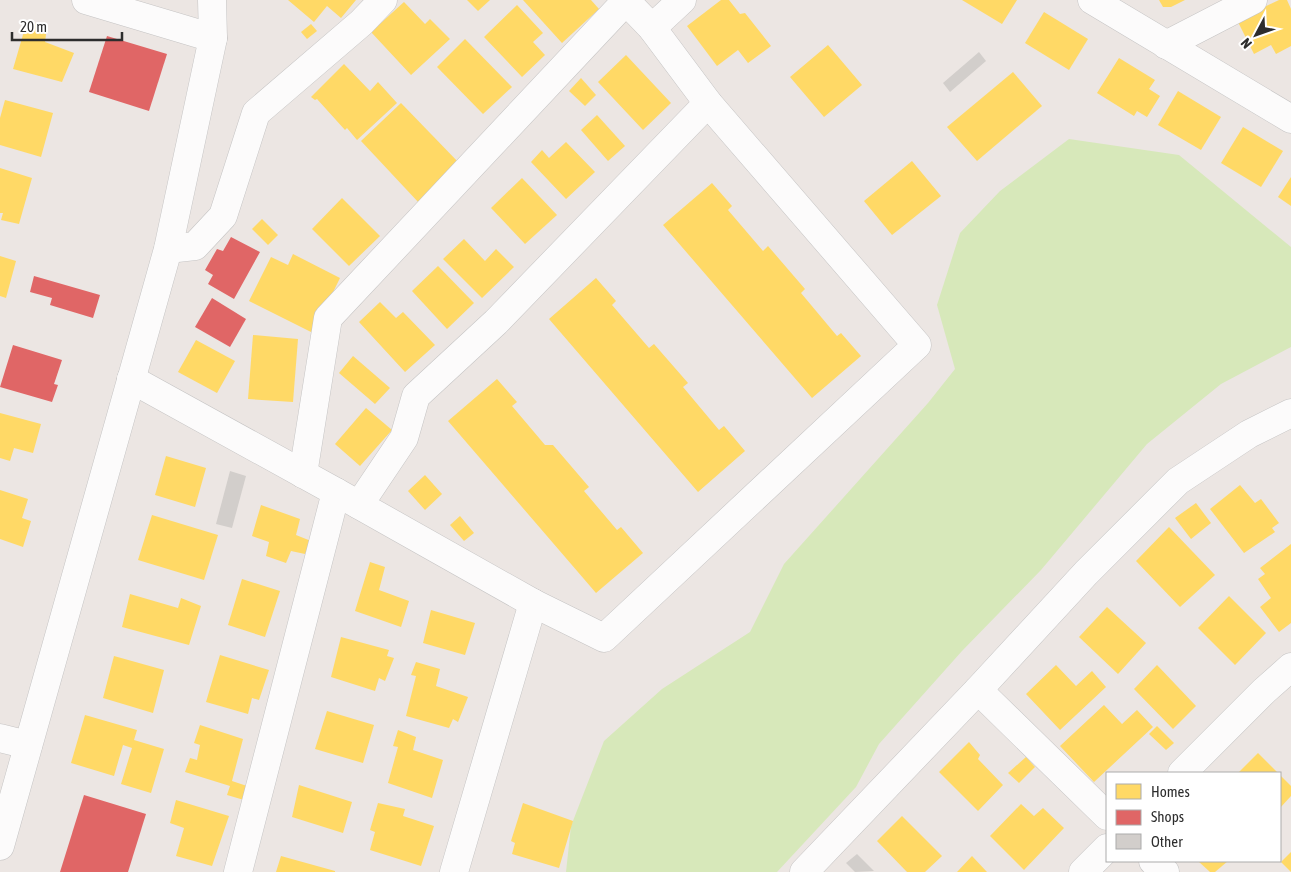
<svg xmlns="http://www.w3.org/2000/svg" width="1291" height="872" font-family="'Asap Condensed',sans-serif">
  <rect width="100%" height="100%" fill="#ece6e3"/>
  <polygon fill="#d7e8ba" points="1069,139 1179,155 1291,247 1291,347 1221,384 1147,444 1041,570 962,651 879,744 856,787 777,872 566,872 571,826 604,741 662,689 750,632 784,564 928,403 955,369 937,305 960,233 1000,191"/>
  <g fill="#ffd966">
    <polygon points="288,0 356,0 341,18 327,6 314,22"/>
    <polygon points="467,0 490,0 478,11"/>
    <polygon points="523,0 591,0 599,9 562,43"/>
    <polygon points="721,0 729,0 740,14 745,13 771,46 748,63 738,50 717,66 687,26"/>
    <polygon points="962,0 1017,0 1002,24"/>
    <polygon points="1159,0 1185,0 1171,7 1163,7"/>
    <polygon points="1279,0 1287,0 1291,9 1291,46 1276,54 1271,45 1254,54 1237,20"/>
    <polygon points="404,2 425,24 430,19 450,39 411,75 371,32"/>
    <polygon points="517,5 543,33 533,42 545,55 522,77 484,37"/>
    <polygon points="1044,12 1088,39 1069,70 1025,43"/>
    <polygon points="27,21 47,27 45,42 74,53 62,82 13,69"/>
    <polygon points="311,24 317,31 307,39 301,32"/>
    <polygon points="465,39 512,87 483,114 437,67"/>
    <polygon points="828,45 862,85 824,117 790,77"/>
    <polygon points="626,55 671,103 643,130 598,82"/>
    <polygon points="1119,58 1155,80 1149,89 1160,96 1147,117 1137,111 1134,116 1097,93"/>
    <polygon points="344,64 370,91 378,82 397,103 357,140 347,128 345,130 317,99 315,100 311,97"/>
    <polygon points="1013,72 1042,106 977,161 947,127"/>
    <polygon points="581,78 596,95 585,106 569,91"/>
    <polygon points="1178,91 1221,117 1201,150 1158,125"/>
    <polygon points="5,100 53,113 41,157 0,145 0,118"/>
    <polygon points="401,103 460,164 420,204 361,141"/>
    <polygon points="597,115 625,146 608,161 581,130"/>
    <polygon points="1243,127 1283,151 1261,187 1221,163"/>
    <polygon points="566,142 595,172 566,199 531,162 542,150 549,158"/>
    <polygon points="912,161 941,196 892,235 864,201"/>
    <polygon points="0,168 32,178 19,224 1,220 3,213 0,213"/>
    <polygon points="1291,177 1291,206 1278,197"/>
    <polygon points="522,178 557,215 525,244 491,208"/>
    <polygon points="712,183 732,206 728,210 763,251 768,246 805,289 801,293 837,336 841,333 861,356 812,398 663,225"/>
    <polygon points="342,198 380,236 349,266 312,229"/>
    <polygon points="262,219 278,235 268,245 252,229"/>
    <polygon points="464,239 485,261 496,249 514,267 482,298 443,259"/>
    <polygon points="293,254 340,278 313,333 249,301 271,257 288,265"/>
    <polygon points="0,256 16,261 6,298 0,296"/>
    <polygon points="438,266 474,303 447,329 412,291"/>
    <polygon points="596,278 616,301 612,305 649,348 654,344 688,383 683,387 719,430 724,426 745,451 698,492 549,319"/>
    <polygon points="380,302 396,318 403,312 435,345 405,372 359,322"/>
    <polygon points="253,335 298,339 293,402 248,399"/>
    <polygon points="196,340 235,361 217,393 178,372"/>
    <polygon points="353,356 390,388 375,404 339,373"/>
    <polygon points="497,379 517,402 512,406 545,445 553,445 589,487 584,491 617,530 621,527 643,553 596,593 448,421"/>
    <polygon points="366,408 392,430 360,466 335,444"/>
    <polygon points="0,413 41,424 33,453 14,448 10,461 0,458"/>
    <polygon points="166,456 206,468 195,507 155,495"/>
    <polygon points="425,475 442,494 425,510 408,491"/>
    <polygon points="1240,485 1255,503 1261,499 1279,523 1272,528 1275,532 1244,553 1210,509"/>
    <polygon points="0,490 28,499 22,518 31,521 23,547 0,539"/>
    <polygon points="1196,503 1211,523 1191,539 1175,518"/>
    <polygon points="261,505 300,519 296,535 311,541 305,554 291,551 286,563 266,556 269,542 252,536"/>
    <polygon points="152,515 218,535 204,580 138,560"/>
    <polygon points="460,516 474,533 464,541 450,525"/>
    <polygon points="1169,527 1215,575 1180,607 1136,561"/>
    <polygon points="1291,544 1291,623 1279,632 1260,607 1271,598 1258,579 1265,574 1260,568"/>
    <polygon points="370,562 385,567 379,590 409,601 401,627 355,611"/>
    <polygon points="242,579 280,591 265,637 228,625"/>
    <polygon points="130,594 178,608 181,598 201,606 189,645 122,627"/>
    <polygon points="1229,596 1266,633 1235,665 1198,628"/>
    <polygon points="1107,607 1146,643 1118,674 1079,637"/>
    <polygon points="431,610 475,623 465,655 423,643"/>
    <polygon points="341,637 389,650 387,656 394,658 385,681 379,678 375,691 331,677"/>
    <polygon points="220,655 269,670 259,700 252,698 248,714 206,702"/>
    <polygon points="114,656 164,670 153,713 103,698"/>
    <polygon points="416,662 440,669 436,686 468,697 458,722 453,719 449,728 406,716 416,676 411,675"/>
    <polygon points="1056,665 1076,686 1092,671 1106,687 1060,730 1026,694"/>
    <polygon points="1157,665 1196,706 1173,729 1134,689"/>
    <polygon points="1104,705 1122,724 1137,710 1153,727 1094,782 1060,746"/>
    <polygon points="327,711 374,725 363,763 315,749"/>
    <polygon points="85,715 137,730 134,740 164,749 151,793 121,784 132,748 123,745 114,776 71,763"/>
    <polygon points="200,725 243,739 232,781 247,786 244,800 227,795 230,786 185,772 190,758 197,760 200,745 194,743"/>
    <polygon points="1157,726 1174,743 1166,750 1149,734"/>
    <polygon points="398,730 416,737 413,750 443,760 432,798 388,783 398,747 393,746"/>
    <polygon points="969,742 980,755 978,759 1003,785 978,811 939,772"/>
    <polygon points="1258,753 1278,773 1238,773"/>
    <polygon points="1026,757 1035,767 1019,783 1008,773"/>
    <polygon points="1280,775 1291,786 1291,796 1280,808"/>
    <polygon points="299,785 352,802 343,833 292,817"/>
    <polygon points="176,800 229,816 212,866 176,856 184,828 170,823"/>
    <polygon points="378,803 405,809 403,816 434,826 421,866 370,850 375,832 370,830"/>
    <polygon points="523,803 573,821 559,868 512,854 515,843 511,841"/>
    <polygon points="1021,804 1034,816 1043,808 1064,828 1024,870 990,836"/>
    <polygon points="902,816 942,856 925,872 907,872 877,841"/>
    <polygon points="1291,852 1291,872 1281,862"/>
    <polygon points="281,856 335,871 335,872 276,872"/>
    <polygon points="972,856 987,872 957,872"/>
    <polygon points="1198,861 1228,861 1215,872 1210,872"/>
  </g>
  <g fill="#e06666">
    <polygon points="107,36 167,54 149,111 89,92"/>
    <polygon points="231,237 260,252 234,299 208,284 213,275 205,270 217,249 223,251"/>
    <polygon points="34,276 100,295 93,318 50,305 52,298 30,292"/>
    <polygon points="212,298 246,319 230,347 195,327"/>
    <polygon points="13,345 62,360 54,384 58,385 52,402 0,387"/>
    <polygon points="84,795 146,814 128,872 60,872"/>
  </g>
  <g fill="#d2cecb">
    <polygon points="979,52 986,61 950,92 943,83"/>
    <polygon points="230,471 246,476 232,528 216,524"/>
    <polygon points="857,854 874,871 855,872 846,863"/>
  </g>
  <g fill="none" stroke-linecap="round" stroke-linejoin="round">
    <g stroke="#c5c4c4" stroke-width="29">
      <g id="street">
        <polyline points="86,0 213,38"/>
        <polyline points="1092,0 1291,119"/>
        <polyline points="652,28 682,0"/>
        <polyline points="1166,45 1253,0"/>
        <polyline points="168,249 195,246 223,216 256,113 361,23 383,0"/>
        <polyline points="131,379 336,492 533,603 604,638 917,345 708,103 652,28 625,0"/>
        <polyline points="303,474 328,318 626,1"/>
        <polyline points="359,505 404,438 416,396 496,322 708,103"/>
        <polyline points="978,690 1107,816"/>
        <polyline points="0,738 28,745"/>
        <polyline points="1153,861 1165,872"/>
        <polyline points="238,872 336,492"/>
        <polyline points="454,872 533,603"/>
        <polyline points="804,872 978,690 1086,573 1178,481 1249,434 1291,413"/>
      </g>
    </g>
    <g stroke="#c5c4c4" stroke-width="29">
      <g id="secondary">
        <polyline points="1182,773 1264,691 1291,667"/>
        <polyline points="0,846 168,249 213,38 212,0"/>
        <polyline points="1083,872 1107,848"/>
      </g>
    </g>
    <use href="#street" stroke="#fcfbfb" stroke-width="28"/>
    <use href="#secondary" stroke="#fcfbfb" stroke-width="28"/>
  </g>
  <rect x="1106" y="772" width="175" height="90" fill="#ffffff" stroke="#ababab"/>
  <rect x="1116" y="784" width="25" height="15" fill="#ffd966" stroke="#ababab"/>
  <text x="1151" y="797" font-size="15" fill="#2d2d2d">Homes</text>
  <rect x="1116" y="810" width="25" height="15" fill="#e06666" stroke="#ababab"/>
  <text x="1151" y="822" font-size="15" fill="#2d2d2d">Shops</text>
  <rect x="1116" y="834" width="25" height="15" fill="#d2cecb" stroke="#ababab"/>
  <text x="1151" y="847" font-size="15" fill="#2d2d2d">Other</text>
  <g transform="translate(1256 35) rotate(229)" stroke="#ffffff" stroke-width="4" paint-order="stroke">
  <path d="M0-4L9 19L0 12L-9 19Z" fill="#2d2d2d"/>
  <text y="-8" font-size="14" font-weight="bold" text-anchor="middle" fill="#2d2d2d">N</text>
  </g>
  <path d="M12 32v8h110v-8" fill="none" stroke="#2d2d2d" stroke-width="2.5"/>
  <text x="20" y="32" font-size="15" fill="#2d2d2d" stroke="#ffffff" stroke-width="4" paint-order="stroke">20 m</text>
</svg>
